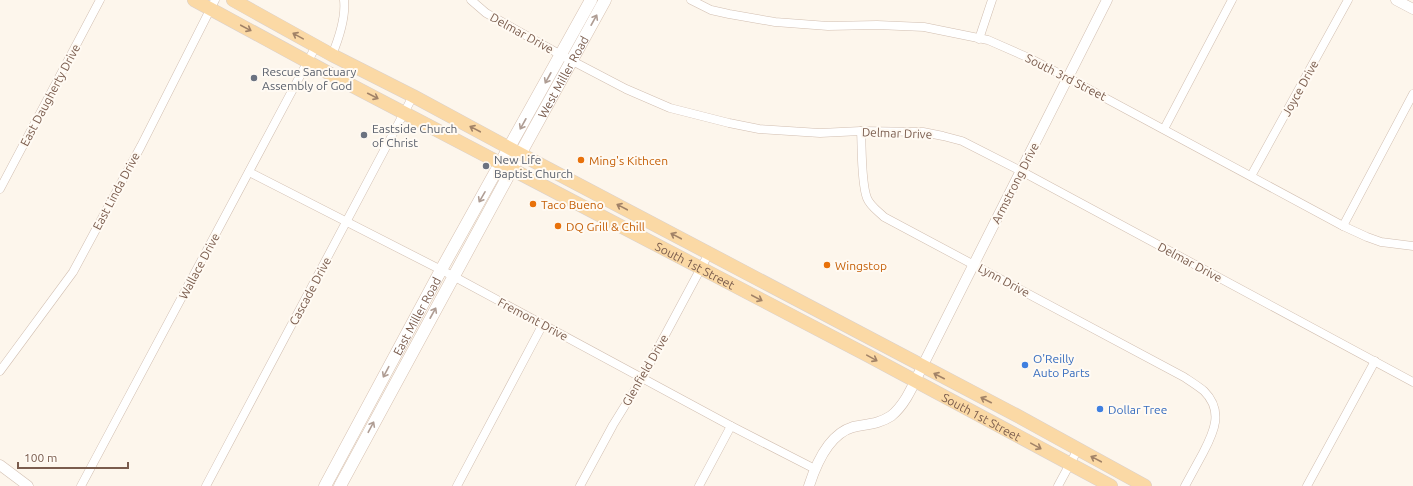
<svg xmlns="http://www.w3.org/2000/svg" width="1413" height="486" font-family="Ubuntu,sans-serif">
  <rect width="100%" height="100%" fill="#fdf6ec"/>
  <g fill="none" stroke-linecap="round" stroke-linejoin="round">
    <g stroke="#d1beb0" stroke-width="9">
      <g id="minor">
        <polyline points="471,0 486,13 561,55 626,89 670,108 729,123 759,129 820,133 861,131 923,132 943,136 962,141 1021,171 1413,382"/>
        <polyline points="691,0 711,10 729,14 775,22 828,26 877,25 924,27 988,40 1029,58 1068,78 1343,226 1367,237 1381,242 1413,246"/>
        <polyline points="979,39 992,0"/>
        <path d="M 332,55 C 339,38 346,18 344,0"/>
        <polyline points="1164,129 1232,0"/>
        <path d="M 861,131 C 862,148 861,183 867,198 C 870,206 878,211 884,217 L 1184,377 C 1190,381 1198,386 1204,391 C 1224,411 1214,432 1203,453 C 1197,464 1191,475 1185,486"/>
        <polyline points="249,172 453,276 731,426 815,469"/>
        <polyline points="1251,176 1348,0"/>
        <polyline points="0,189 100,0"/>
        <polyline points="1343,226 1413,94"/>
        <polyline points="0,371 73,272 141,146 215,0"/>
        <polyline points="81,486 316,46"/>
        <polyline points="206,486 413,96"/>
        <polyline points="457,486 543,324"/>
        <polyline points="580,486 613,425 642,378 709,253"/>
        <polyline points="699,486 731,426"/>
        <polyline points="1058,486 1078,449"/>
        <polyline points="1307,486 1375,361"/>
      </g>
    </g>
    <g stroke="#d1beb0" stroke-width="11">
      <g id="tertiary">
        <polyline points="1396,0 1413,9"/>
        <polyline points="0,465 28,486"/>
        <path d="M 809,486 C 816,464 829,434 853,427 C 867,424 879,424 891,416 C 906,404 914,383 922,367 L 1107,0"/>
      </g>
    </g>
    <g stroke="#d6c0b0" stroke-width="13">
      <g id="secondary">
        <path id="s1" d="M 325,486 L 441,270 L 591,0"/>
        <path id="s2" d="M 340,486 L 512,169 L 605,0"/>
      </g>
    </g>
    <g stroke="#dad1cd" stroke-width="14">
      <g id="primary">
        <path id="s3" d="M 194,0 L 345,82 L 867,355 L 1111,486"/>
        <polyline points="233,0 332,55 413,96 526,157 1016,415 1145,486"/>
      </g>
    </g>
    <use href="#minor" stroke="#fff" stroke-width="8"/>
    <use href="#tertiary" stroke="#fff" stroke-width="10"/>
    <use href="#secondary" stroke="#fff" stroke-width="12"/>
    <use href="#primary" stroke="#fbd9a5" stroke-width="13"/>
  </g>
  <defs><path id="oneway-shaft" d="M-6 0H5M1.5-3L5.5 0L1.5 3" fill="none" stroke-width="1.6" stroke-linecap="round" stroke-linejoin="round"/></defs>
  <g stroke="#af9d94">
    <use href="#oneway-shaft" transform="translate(594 20) rotate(-61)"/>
    <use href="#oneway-shaft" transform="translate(548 78) rotate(119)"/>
    <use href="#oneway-shaft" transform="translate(523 124) rotate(119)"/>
    <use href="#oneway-shaft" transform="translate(482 197) rotate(120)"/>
    <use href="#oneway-shaft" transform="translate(433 313) rotate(-61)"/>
    <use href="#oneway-shaft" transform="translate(386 372) rotate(118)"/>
    <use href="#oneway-shaft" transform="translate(371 427) rotate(-62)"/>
  </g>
  <g stroke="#a18267">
    <use href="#oneway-shaft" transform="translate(246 28) rotate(28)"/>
    <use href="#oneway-shaft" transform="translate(298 36) rotate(-151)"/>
    <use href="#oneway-shaft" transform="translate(373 96) rotate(27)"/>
    <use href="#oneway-shaft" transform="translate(475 129) rotate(-152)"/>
    <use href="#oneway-shaft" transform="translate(622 207) rotate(-152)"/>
    <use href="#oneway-shaft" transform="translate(676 236) rotate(-152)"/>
    <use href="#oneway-shaft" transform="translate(757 298) rotate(28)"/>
    <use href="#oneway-shaft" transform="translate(872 358) rotate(29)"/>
    <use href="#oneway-shaft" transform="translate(939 376) rotate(-153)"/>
    <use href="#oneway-shaft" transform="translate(986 400) rotate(-153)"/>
    <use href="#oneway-shaft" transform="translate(1036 446) rotate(29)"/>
    <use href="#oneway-shaft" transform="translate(1096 459) rotate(-152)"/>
  </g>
  <g fill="#6b7280" stroke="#fffaf3" stroke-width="1.5">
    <circle cx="254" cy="78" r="4"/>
    <circle cx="364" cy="135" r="4"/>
    <circle cx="486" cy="166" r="4"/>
  </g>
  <g fill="#e8710a" stroke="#fffaf3" stroke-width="1.5">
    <circle cx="581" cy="160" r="4"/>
    <circle cx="533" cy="204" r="4"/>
    <circle cx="558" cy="226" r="4"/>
    <circle cx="827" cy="265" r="4"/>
  </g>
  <g fill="#3f7fe0" stroke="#fffaf3" stroke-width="1.5">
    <circle cx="1025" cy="365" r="4"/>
    <circle cx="1100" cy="409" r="4"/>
  </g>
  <g text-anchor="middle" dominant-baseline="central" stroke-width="4" stroke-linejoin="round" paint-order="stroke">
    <g font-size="12" fill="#7a5c4d" stroke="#fffaf3">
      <text transform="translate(522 33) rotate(29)">Delmar Drive</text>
      <text stroke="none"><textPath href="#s2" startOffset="466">West Miller Road</textPath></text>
      <text transform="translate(1066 77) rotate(27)">South 3rd Street</text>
      <text transform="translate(1300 88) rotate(-61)">Joyce Drive</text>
      <text transform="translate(50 95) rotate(-62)">East Daugherty Drive</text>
      <text transform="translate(897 133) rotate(2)">Delmar Drive</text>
      <text transform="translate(1015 183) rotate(-63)">Armstrong Drive</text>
      <text transform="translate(116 191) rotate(-62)">East Linda Drive</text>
      <text transform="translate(1190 262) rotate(28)">Delmar Drive</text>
      <text stroke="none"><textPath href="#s3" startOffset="567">South 1st Street</textPath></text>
      <text transform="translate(199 266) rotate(-62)">Wallace Drive</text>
      <text transform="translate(1004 280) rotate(28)">Lynn Drive</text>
      <text transform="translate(310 291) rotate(-62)">Cascade Drive</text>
      <text stroke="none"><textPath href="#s1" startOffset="193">East Miller Road</textPath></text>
      <text transform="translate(533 319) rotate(28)">Fremont Drive</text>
      <text transform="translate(645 370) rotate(-60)">Glenfield Drive</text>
      <text stroke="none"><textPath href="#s3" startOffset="891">South 1st Street</textPath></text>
    </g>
    <g font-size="12" fill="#5b616d" stroke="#fffaf3" text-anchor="start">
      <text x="262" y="71">Rescue Sanctuary<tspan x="262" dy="14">Assembly of God</tspan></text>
      <text x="372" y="128">Eastside Church<tspan x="372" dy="14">of Christ</tspan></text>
      <text x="494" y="159">New Life<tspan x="494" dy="14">Baptist Church</tspan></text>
    </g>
    <g font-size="12" fill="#c56008" stroke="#fffaf3" text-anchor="start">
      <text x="589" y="160">Ming's Kithcen</text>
      <text x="541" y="204">Taco Bueno</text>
      <text x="566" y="226">DQ Grill &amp; Chill</text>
      <text x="835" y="265">Wingstop</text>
    </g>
    <g font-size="12" fill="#366cbe" stroke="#fffaf3" text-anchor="start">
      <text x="1033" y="358">O'Reilly<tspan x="1033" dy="14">Auto Parts</tspan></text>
      <text x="1108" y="409">Dollar Tree</text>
    </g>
  </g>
  <path d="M18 462v6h110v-6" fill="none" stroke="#7a5c4d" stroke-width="2"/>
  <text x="24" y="462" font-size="12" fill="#7a5c4d" stroke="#fffaf3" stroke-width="3" paint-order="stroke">100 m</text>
</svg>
